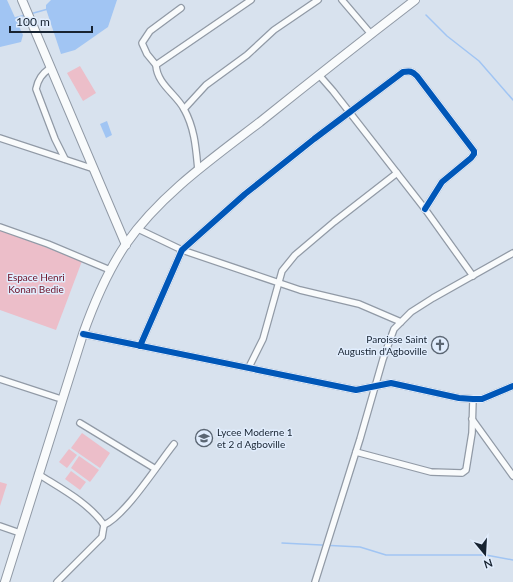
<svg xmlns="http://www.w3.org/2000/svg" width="513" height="582" font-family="Lato,sans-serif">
  <rect width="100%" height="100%" fill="#d8e2ee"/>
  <g fill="#ecbec9">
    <polygon points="80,66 96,93 83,101 67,73"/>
    <polygon points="0,230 82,261 56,330 0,310"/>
    <polygon points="82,433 110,453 100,468 71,448"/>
    <polygon points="69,449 77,455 67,468 59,462"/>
    <polygon points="79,456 99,470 90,482 71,468"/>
    <polygon points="71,471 86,482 80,490 65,479"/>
    <polygon points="0,482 7,484 0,506"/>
  </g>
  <g fill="#a1c5f3">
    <polygon points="0,0 7,0 23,35 21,42 0,47"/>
    <polygon points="51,0 117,0 108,27 75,50 61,54 46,9 46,5"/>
    <polygon points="107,121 112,135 106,138 100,124"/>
  </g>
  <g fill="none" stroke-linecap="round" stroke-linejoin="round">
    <g stroke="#a1c5f3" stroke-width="1.5">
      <polyline points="30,14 48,9"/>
      <polyline points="426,15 447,36 479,61 513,100"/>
      <polyline points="15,18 25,15"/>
      <polyline points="282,543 360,547 386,555 486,555 513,560"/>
    </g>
    <g stroke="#919aa6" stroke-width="8">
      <g id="street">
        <polyline points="342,0 371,34"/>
        <polyline points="156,65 147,54 142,43 150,31 181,8"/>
        <path d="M 50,68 C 42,74 38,79 36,89 L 55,139 L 65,159"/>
        <polyline points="319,75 333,91 425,209 473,276"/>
        <polyline points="184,109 206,85 247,55 274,30 318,0"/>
        <polyline points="0,138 94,169"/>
        <path d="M 198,170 C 196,149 195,129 184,109 C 176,94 157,84 156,65 L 251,0"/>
        <polyline points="0,227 48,244 110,270"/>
        <polyline points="138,229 182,250 300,290 359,304 401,322"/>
        <polyline points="83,334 356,390 391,383 459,398 473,399 482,399 513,386"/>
        <path d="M 140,346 L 182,250 L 245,194 L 314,139 L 403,72 C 410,71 412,71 417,76 L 474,151 L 474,154 L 471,158 L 442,182 L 425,209"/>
        <polyline points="249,367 263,339 282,271 295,255 334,222 397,173"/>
        <polyline points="0,379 61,399"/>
        <polyline points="472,419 513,476"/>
        <polyline points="80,423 154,468"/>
        <polyline points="356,452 431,472 462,473 466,470 472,433 473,399"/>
        <path d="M 38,474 C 60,488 89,503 104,525 L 102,537 L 57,582"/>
        <path d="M 104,525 C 125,516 158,464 174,444"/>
        <polyline points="0,526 20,533"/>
        <polyline points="315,582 360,439 383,359 394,329 411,312 433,298 513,253"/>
      </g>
    </g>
    <g stroke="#919aa6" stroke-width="10">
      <g id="secondary">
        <polyline points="22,0 126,245"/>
        <path d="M 5,582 L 83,334 C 94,303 107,272 126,244 C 160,195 213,158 260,122 C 311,81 363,40 415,0"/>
      </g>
    </g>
    <use href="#street" stroke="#f9fbfc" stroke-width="5.5"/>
    <use href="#secondary" stroke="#f9fbfc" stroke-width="8"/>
    <g stroke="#e1edfd" stroke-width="8">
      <g id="cycleway">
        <polyline points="83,334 356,390 391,383 459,398 473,399 482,399 513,386"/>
        <path d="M 140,346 L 182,250 L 245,194 L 314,139 L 403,72 C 410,71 412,71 417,76 L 474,151 L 474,154 L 471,158 L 442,182 L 425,209"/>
      </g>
    </g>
    <use href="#cycleway" stroke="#0057b8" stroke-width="6"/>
  </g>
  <defs>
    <g id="church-ring" transform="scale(0.9)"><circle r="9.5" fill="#e1edfd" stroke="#5b6673" stroke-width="1.5"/><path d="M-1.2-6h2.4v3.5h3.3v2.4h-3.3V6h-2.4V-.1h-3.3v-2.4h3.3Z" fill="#5b6673"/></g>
    <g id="school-ring" transform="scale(0.9)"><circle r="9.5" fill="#e1edfd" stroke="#5b6673" stroke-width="1.5"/><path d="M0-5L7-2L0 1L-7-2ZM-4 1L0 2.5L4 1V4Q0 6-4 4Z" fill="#5b6673"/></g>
  </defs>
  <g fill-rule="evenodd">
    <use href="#church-ring" x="440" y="345"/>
    <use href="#school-ring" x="204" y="438"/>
  </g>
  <g text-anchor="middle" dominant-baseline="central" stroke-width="3" stroke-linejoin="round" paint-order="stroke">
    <g font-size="10" fill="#6d1127" stroke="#e1edfd">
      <text x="36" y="277">Espace Henri<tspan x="36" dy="12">Konan Bedie</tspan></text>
    </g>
    <g font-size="10" fill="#172331" stroke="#e1edfd" text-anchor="end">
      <text x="427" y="339">Paroisse Saint<tspan x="427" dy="12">Augustin d'Agboville</tspan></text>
      <text x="217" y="432" text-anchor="start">Lycee Moderne 1<tspan x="217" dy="12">et 2 d Agboville</tspan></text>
    </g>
  </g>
  <g transform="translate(485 554) rotate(162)" stroke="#e1edfd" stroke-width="3" paint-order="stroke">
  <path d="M0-3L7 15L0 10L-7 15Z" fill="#172331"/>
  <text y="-6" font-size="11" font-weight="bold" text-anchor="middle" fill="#172331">N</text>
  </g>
  <path d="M10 26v6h82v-6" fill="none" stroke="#172331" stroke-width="2"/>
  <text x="16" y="26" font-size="12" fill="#172331" stroke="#e1edfd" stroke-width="3" paint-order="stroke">100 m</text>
</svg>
